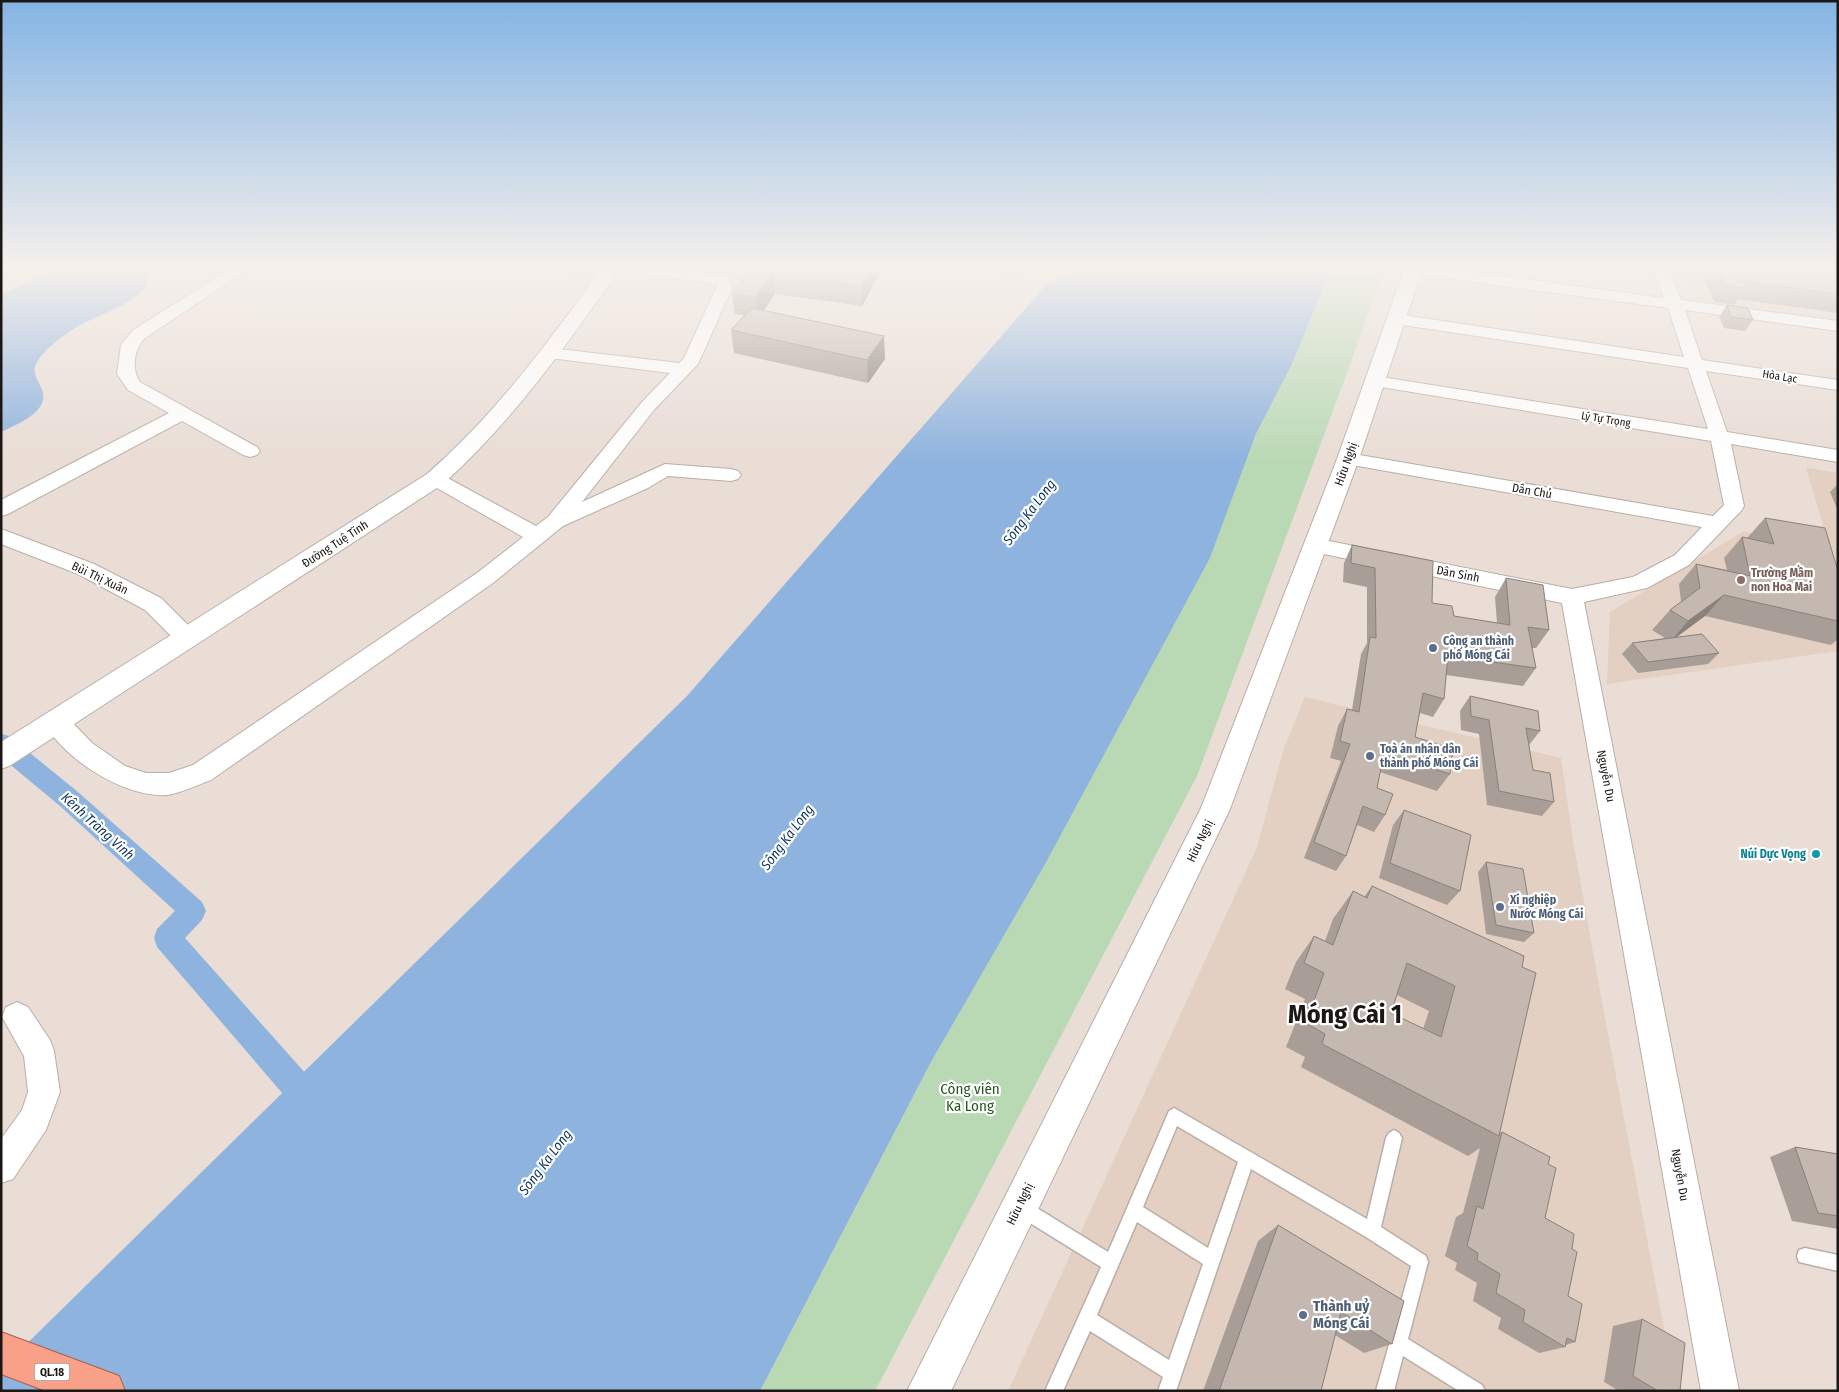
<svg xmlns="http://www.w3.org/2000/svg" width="1839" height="1392" font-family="'Fira Sans Condensed',sans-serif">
<rect width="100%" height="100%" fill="#e9ddd5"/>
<path fill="#e3d0c3" d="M1677,267H1758L1838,279V320L1690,299Z
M1806,468L1838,473V651L1607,684L1610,612L1744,531L1809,548L1823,524Z
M1305,697L1561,758L1573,840L1601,997L1676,1391H1008L1257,847L1283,751Z"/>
<path fill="#b9d9b4" d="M1332,267H1384L1347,373L1197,776L875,1391H760L931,1062L1044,865L1210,558L1256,434L1292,364Z"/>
<path fill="#8eb3de" d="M66,267H141L148,274C148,280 147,286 142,291C126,308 87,318 66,334C56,341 41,353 36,364C31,375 41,383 43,393C47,413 15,425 1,432V294Z
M982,267H1026L1018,277Z
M1078,267H1332L1292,364L1256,434L1210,558L1044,866L931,1062L760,1391H1V1369L687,696L1047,284L1073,273Z"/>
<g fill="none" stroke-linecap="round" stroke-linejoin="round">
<path fill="#8eb3de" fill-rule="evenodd" d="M1,734L9,736L78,792L202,902L206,911L202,920L185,938L323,1093L327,1104L323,1115L312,1119L301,1115L157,947L154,938L157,929L175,911L60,806L1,757Z"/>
<defs>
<path id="service" d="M1174,1108L1367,1219L1386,1138L1389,1133L1394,1130L1399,1133L1402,1138L1381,1227L1426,1256L1428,1262L1408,1339L1482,1385L1485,1391H1459L1403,1356L1394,1391H1376L1411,1266L1366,1237L1251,1169L1176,1391H1158L1163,1377L1090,1331L1063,1391H1045L1101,1267L1017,1215L1015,1209L1017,1203L1023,1201L1029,1203L1108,1252L1169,1111ZM1177,1126L1238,1162L1208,1248L1143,1207ZM1137,1222L1203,1264L1169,1360L1097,1315Z
M1805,1248L1838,1255V1271L1799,1262L1797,1256L1799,1250Z"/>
<path id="minor" d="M233,267H252L145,338C134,349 131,369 140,382L257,447L260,451L257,455L250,457L243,455L182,421L8,514L1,516V500L169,413L128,390L117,374L121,345L133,330Z
M562,267H667L727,277L733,286L698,364L654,410L582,502L665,464L731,469L738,471L741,475L738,479L731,481L668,476L648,488L563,526L493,583L211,780C197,785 181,793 167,795C125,798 63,759 44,722L47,715L56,712L65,715L92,743L125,766L146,773H169L193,765L477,573L523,537L428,483L425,479L428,475L435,473L442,475L536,526L548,517L642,402L670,373L550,358L544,357L541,353L544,349L550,348L679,363L684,358L717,286L716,284L654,275L570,272L565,270Z
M1407,267H1436L1664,298L1652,267H1668L1681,300L1838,321V331L1685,310L1702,360L1838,380V390L1706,371L1727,432L1838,450V462L1731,444L1744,506L1741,511L1689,565L1647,588L1584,602L1739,1391H1701L1562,603L1314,552L1307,550L1304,545L1307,540L1314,538L1572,589L1633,577L1675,555L1702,527L1341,463L1338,459L1341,455L1348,453L1713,516L1724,505L1711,441L1375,386L1369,385L1366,381L1369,377L1375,376L1708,429L1688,368L1396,324L1390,322L1388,319L1390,316L1396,314L1684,357L1668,308L1414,274L1409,272L1406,269Z
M1,529L94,564L161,598L195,632L198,638L195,644L187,646L179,644L145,610L78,574L1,544Z
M17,1002L28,1007L50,1040L54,1051L60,1092L46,1130L13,1179L1,1183V1139L22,1110L28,1092L24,1056L2,1017L6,1007Z"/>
<path id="tertiary" d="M603,267H621C567,345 513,421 443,484L11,765L1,769V742L427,474C496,414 549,341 603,267Z
M1405,267H1423L1359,459L1230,809L951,1391H907L1201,808L1337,459Z"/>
<path id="trunk" d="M1,1332L119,1376L125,1391H46L1,1374Z"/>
</defs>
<use href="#service" stroke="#b9aea6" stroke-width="3"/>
<use href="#minor" stroke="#b9aea6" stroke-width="2"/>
<use href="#tertiary" stroke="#b9aea6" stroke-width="2"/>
<use href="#trunk" stroke="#aa604d" stroke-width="2"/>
<use href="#service" fill="#fff" fill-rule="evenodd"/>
<use href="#minor" fill="#fff" fill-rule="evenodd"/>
<use href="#tertiary" fill="#fff" fill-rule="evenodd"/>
<use href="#trunk" fill="#f8a088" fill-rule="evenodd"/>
</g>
<path fill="#a99e97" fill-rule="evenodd" d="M774,267H880V273L862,306L775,294L764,310L885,359L868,383L734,353L731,330L744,315L735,314L732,294L772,271Z
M1700,267H1838V313L1738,299L1734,305L1714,302Z
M1727,305L1753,320L1745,331L1724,328L1719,317Z
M1838,484V511L1830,492Z
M1765,518L1838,621V639L1831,645L1705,616L1676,637L1719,653L1708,664L1638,673L1622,654L1632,643L1665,638L1652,630L1670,610L1681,602L1679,584L1696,564L1727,570L1724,558L1742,537L1747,538Z
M1352,545L1432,603L1454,616L1497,623L1495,597L1506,578L1549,630L1536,648H1532L1536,668L1523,686L1446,675L1444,699L1433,717L1420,713L1415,737L1450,774L1437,791L1380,772L1377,788L1385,815L1374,832L1357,825L1346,856L1336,871L1304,858L1341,761L1330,758L1338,726L1347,709L1352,710L1361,654L1367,643V587L1343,582L1344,563Z
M1470,696L1540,731L1529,745L1533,770L1554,802L1542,816L1487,805L1479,734L1461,730L1460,711Z
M1404,810L1460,891L1447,905L1379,878L1393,825Z
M1486,862L1534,933L1524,942L1486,934L1478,872Z
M1372,886L1522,967L1500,1133L1502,1132L1548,1164L1545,1218L1572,1249L1568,1296L1575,1342L1566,1345L1565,1347L1539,1353L1498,1329L1501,1318L1473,1301L1477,1283L1455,1270L1457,1263L1445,1256L1456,1217L1463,1213L1480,1148L1468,1156L1301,1067L1305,1057L1286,1047L1305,999L1285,989L1296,962L1314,936L1325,941L1333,919L1353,891L1364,897ZM1397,995L1429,1011L1423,1029L1391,1013Z
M1795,1147L1838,1154V1229L1792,1221L1770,1157Z
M1278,1225L1392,1344L1364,1353L1335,1335L1321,1391H1203L1258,1241Z
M1642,1319L1680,1391H1619L1604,1382L1613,1326Z"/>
<path fill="#89817b" d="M872,267H880V273L862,306V286Z
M773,273L775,294L759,317L756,297Z
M884,336L885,359L868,383L867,360Z
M1724,595L1705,616L1670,642L1688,621Z"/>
<path fill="#c4b8b0" stroke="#89817b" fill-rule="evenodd" d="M774,267H872L862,286L773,273L756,297L732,294L751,268L772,271Z
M1717,267H1838V294L1742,281L1746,288L1725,285Z
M1727,305L1748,308L1753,320L1731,317Z
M752,308L884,336L867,360L731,330Z
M1765,518L1825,528L1838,571V621L1724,595L1688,621L1670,610L1700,588L1696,564L1750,576L1742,537L1774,544Z
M1352,545L1433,561L1432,603L1452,606L1454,616L1510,625L1506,578L1543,585L1549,630L1528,627L1536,668L1448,656L1444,699L1423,693L1415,737L1453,749L1450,774L1384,753L1377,788L1393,794L1385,815L1363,806L1346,856L1314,842L1350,744L1340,741L1347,709L1359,712L1370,637L1376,638L1375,568L1351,563Z
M1702,634L1719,653L1648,662L1632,643Z
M1470,696L1538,711L1540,731L1526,728L1533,770L1550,773L1554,802L1499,791L1489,720L1471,716Z
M1404,810L1471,835L1460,891L1390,863Z
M1486,862L1523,869L1534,933L1496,925Z
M1372,886L1524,956L1522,967L1536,973L1499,1136L1322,1044L1325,1034L1306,1023L1324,973L1304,963L1314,936L1333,945L1353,891L1367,898ZM1407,963L1455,986L1441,1037L1391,1013Z
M1502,1132L1550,1157L1548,1164L1556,1168L1545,1218L1574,1234L1572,1249L1577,1252L1568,1296L1582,1304L1575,1342L1567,1338L1565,1347L1523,1322L1525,1310L1496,1293L1500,1274L1477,1260L1478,1253L1467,1246L1477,1206L1483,1209Z
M1795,1147L1838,1154V1216L1818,1213Z
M1278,1225L1404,1301L1392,1344L1341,1312L1321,1391H1219Z
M1642,1319L1685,1343L1680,1391H1658L1633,1376Z"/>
<linearGradient id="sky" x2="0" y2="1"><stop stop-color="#84b4e4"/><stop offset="0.58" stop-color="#f5f0ec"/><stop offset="1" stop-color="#f5f0ec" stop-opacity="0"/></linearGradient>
<rect width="1839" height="462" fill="url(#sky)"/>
<circle fill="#8d6e63" stroke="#fff" stroke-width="2" cx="1741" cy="580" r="5"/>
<g fill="#5c6f8a" stroke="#fff" stroke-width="2">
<circle cx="1433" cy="648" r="5"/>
<circle cx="1370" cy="756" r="5"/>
<circle cx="1500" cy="907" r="5"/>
<circle cx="1303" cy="1315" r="5"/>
</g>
<circle fill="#0f9aa8" stroke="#fff" stroke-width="2" cx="1816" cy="854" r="5"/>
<g text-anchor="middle" stroke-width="4.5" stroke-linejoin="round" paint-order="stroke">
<g font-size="11" fill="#1b1714" stroke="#fff">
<text transform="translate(1780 376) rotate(9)" y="4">Hòa Lạc</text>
<text transform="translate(1606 419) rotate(9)" y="4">Lý Tự Trọng</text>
</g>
<rect fill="#fff" stroke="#5f5d5a" stroke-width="1" x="34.5" y="1363.5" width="35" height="17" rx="4"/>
<g font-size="11" font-weight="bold" fill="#1b1714">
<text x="52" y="1376">QL.18</text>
</g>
<g font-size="12" fill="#1b1714" stroke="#fff">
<text transform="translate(1346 464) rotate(-70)" y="4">Hữu Nghị</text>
<text transform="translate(1532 491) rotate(10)" y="4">Dân Chủ</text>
<text transform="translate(335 544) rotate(-33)" y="4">Đường Tuệ Tĩnh</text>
<text transform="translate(1458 574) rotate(11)" y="4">Dân Sinh</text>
<text transform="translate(100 578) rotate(25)" y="4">Bùi Thị Xuân</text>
<text transform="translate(1606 776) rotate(79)" y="4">Nguyễn Du</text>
<text transform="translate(1200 841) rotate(-64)" y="4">Hữu Nghị</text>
<text transform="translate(1680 1175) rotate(80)" y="4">Nguyễn Du</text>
<text transform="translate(1020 1204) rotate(-64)" y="4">Hữu Nghị</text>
</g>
<g font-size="12" font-weight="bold" fill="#785e54" stroke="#fff" text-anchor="start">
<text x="1751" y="577">Trường Mầm<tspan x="1751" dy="14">non Hoa Mai</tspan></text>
</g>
<g font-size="12" font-weight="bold" fill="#4e5e75" stroke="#fff" text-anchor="start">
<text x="1443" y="645">Công an thành<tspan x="1443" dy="14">phố Móng Cái</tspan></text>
<text x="1380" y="753">Toà án nhân dân<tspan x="1380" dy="14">thành phố Móng Cái</tspan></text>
<text x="1510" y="904">Xí nghiệp<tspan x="1510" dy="14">Nước Móng Cái</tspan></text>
</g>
<g font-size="12" font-weight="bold" fill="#0d838f" stroke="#fff" text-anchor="end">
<text x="1806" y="858">Núi Dực Vọng</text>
</g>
<g font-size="14" font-style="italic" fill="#0e365e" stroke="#fff">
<text transform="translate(1029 512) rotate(-53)" y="5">Sông Ka Long</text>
<text transform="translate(98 826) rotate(42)" y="5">Kênh Tràng Vinh</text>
<text transform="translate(787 837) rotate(-53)" y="5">Sông Ka Long</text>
<text transform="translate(545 1162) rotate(-53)" y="5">Sông Ka Long</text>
</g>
<g font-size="15" fill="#25581e" stroke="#fff">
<text x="970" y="1094">Công viên<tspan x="970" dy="17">Ka Long</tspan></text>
</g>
<g font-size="15" font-weight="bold" fill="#4e5e75" stroke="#fff" text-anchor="start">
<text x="1313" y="1311">Thành uỷ<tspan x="1313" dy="17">Móng Cái</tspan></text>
</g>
<g font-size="26" font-weight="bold" fill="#1b1714" stroke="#fff">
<text x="1345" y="1023">Móng Cái 1</text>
</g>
</g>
<rect width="1839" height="1392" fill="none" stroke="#1b1714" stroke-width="5"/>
</svg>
